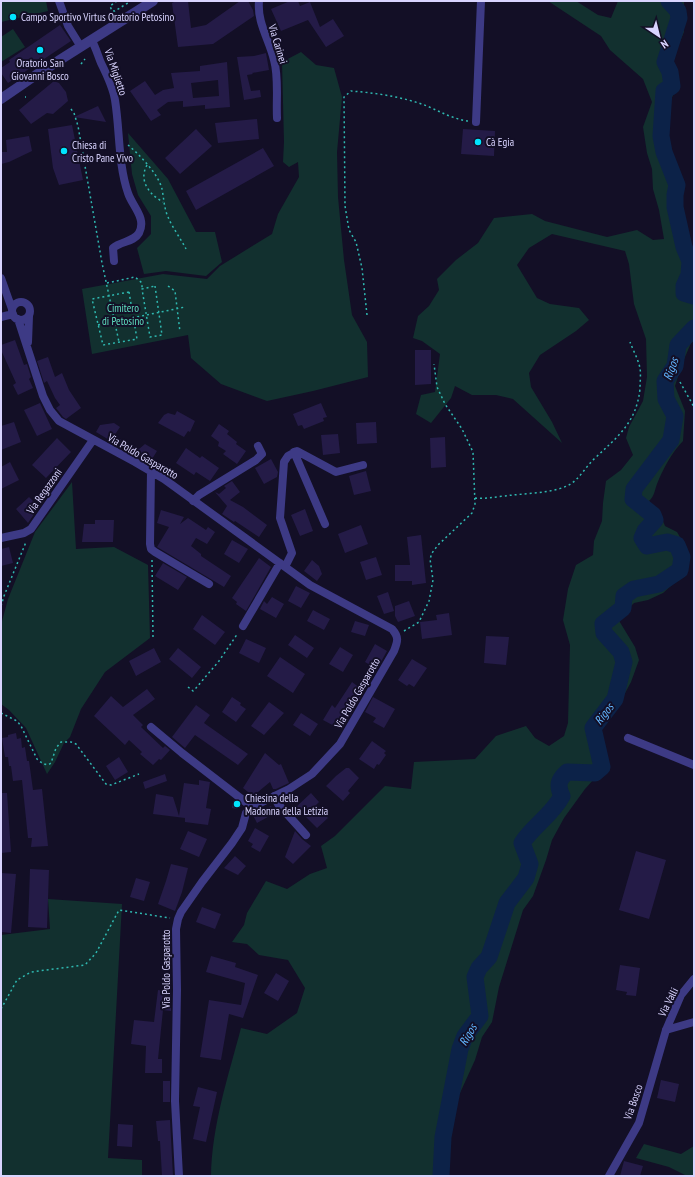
<svg xmlns="http://www.w3.org/2000/svg" width="695" height="1177" font-family="'PT Sans Narrow',sans-serif">
<rect width="100%" height="100%" fill="#130f26"/>
<path fill="#12302f" d="M1,1H46L48,11L1,22Z
M548,1H576L598,15L611,18L618,1H684V32L671,63L679,81L671,100L666,140L680,179L683,197L682,217L691,252L694,256V341L691,343L682,364L675,386L685,411L683,441C672,452 663,469 657,484C654,492 655,495 649,501L653,506L655,512L661,516L665,526L677,532L684,544L683,575L663,593L648,600L634,603L618,619L635,647L639,660L631,682L616,710L598,733C601,746 602,758 605,770L594,779L585,789L564,818L552,840L546,860L533,896L523,910L499,987L492,1022L482,1037L475,1060L460,1093L452,1105L449,1127V1146L445,1176H211C212,1125 228,1077 241,1028L267,1034L297,1013L305,988L288,960L259,955L247,944L232,942L244,925L247,913L266,881L287,889L310,874L327,868L321,846L335,836L385,786L411,789L414,762L475,759L496,736L526,726L535,738L549,746L564,736L568,723L570,645L563,620L568,589L576,565L593,555L594,541L602,521L603,503L606,481L621,470L633,455L626,438L629,427L643,401L647,377L646,339L634,304L629,264L625,251L552,234L529,248L517,265L537,298L550,304L579,308L589,320L576,331L540,355L529,373L531,387L552,422L562,443L513,399L496,395H472L455,386L451,398L431,423L416,414L421,395L435,392L440,354L422,341L413,338L418,316L429,306L439,290L437,279L456,260L478,243L494,218L532,214L545,221L607,237L637,230L653,240L664,239L659,210L653,189L652,169L647,153L643,127L652,102L643,79L610,50L601,36Z
M13,29L25,47L1,62V37Z
M301,52L316,65L334,68L342,97L337,152L338,197L344,260L352,315L367,342L368,377L313,391L267,401L221,384L191,358L188,335L92,354L82,289L163,274L207,279L220,266L272,234L278,214L299,177L298,162L289,167L283,162L284,142L282,62Z
M128,133L168,179L196,232H215L222,262L206,276L166,271L144,274L137,248L151,234V216L138,195L132,174Z
M72,482L76,549L114,547L148,565L150,638L105,672L81,709L70,737L64,743L55,762L47,774L26,728L9,710L1,704V625L8,599L35,532Z
M48,899L122,904L108,1158L142,1160V1176H1V935L50,929Z
M644,1144L681,1154L694,1146V1176H683L685,1175L669,1167L636,1158Z"/>
<g fill="none" stroke-linecap="round" stroke-linejoin="round">
<path stroke="#0c2248" stroke-width="17" d="M669,1L678,11L679,18L665,62L670,72L672,86L664,91L661,136L664,152L677,185L675,195V207L684,247L690,261L689,275L684,286V293L694,296
M441,1176L443,1137L460,1049L465,1036L480,1016L475,977L479,968L489,957L507,903L526,878L530,864L522,843C533,826 552,815 562,796C557,786 558,780 567,772L595,773L602,767L593,728L615,699L624,662L621,652L604,633L603,624L623,608L624,596L634,589L659,584L680,570L682,557L677,545L667,542L647,546L642,538L645,531L655,520L653,515L633,499L634,489L671,440L675,416L666,399L665,381L675,366L678,345L694,328"/>
</g>
<path fill="#241b47" fill-rule="evenodd" d="M176,1H188L191,28L206,25L240,1H248L253,10L254,16L213,44L178,47L172,3Z
M290,1H298L300,6L310,2L320,27L333,19L344,36L326,47L308,20L281,31L271,9Z
M60,25L71,41L8,83L1,73V68L10,62L9,60Z
M266,53L269,70L252,73L253,74L247,75L251,91L260,90L261,97L244,100L237,57L254,56Z
M227,62L230,107L205,109V105L183,107V101L168,102L157,110L161,115L151,121L130,91L145,81L155,95L163,90L174,88L171,73L200,71V66ZM218,80L219,96L193,98L191,83Z
M54,81L59,83L66,92L68,101L53,114L47,113L31,124L19,110Z
M98,106L106,122L74,117Z
M257,119L259,139L218,143L215,123Z
M72,125L83,180L59,185L53,168L48,129Z
M196,129L212,146L180,174L165,158Z
M463,129L495,131L494,156L461,154Z
M29,136L32,151L9,162L1,164V152H7L6,140Z
M263,148L274,166L196,210L186,191Z
M15,340L24,365L27,364L31,377L29,379L33,388L18,395L13,385L16,383L1,350V345Z
M415,350H431V384L415,385Z
M48,357L55,377L62,373L69,390L81,408L66,419L63,417L56,408L60,405L55,398L47,381L44,383L37,361Z
M40,403L52,429L37,436L24,410Z
M321,403L327,417L323,418L324,421L304,429L302,425L298,426L293,414Z
M177,411L195,421L190,432L188,431L184,437L158,423L164,415L168,413L175,415Z
M14,422L21,442L1,450V426Z
M376,422L377,443L357,444L356,423Z
M114,423L120,427L114,436L139,449L145,444L157,451L149,464L96,432L100,425Z
M219,424L229,431L227,434L237,442L236,444L246,451L237,464L223,454L226,451L218,446L219,442L211,436Z
M338,434L340,453L323,455L321,435Z
M445,437L446,467L431,468L430,438Z
M57,438L71,452L46,478L32,465Z
M186,448L200,458L202,456L219,468L210,481L196,472L194,475L176,463Z
M271,459L278,472L277,477L264,484L255,468Z
M10,462L19,480L1,489V467Z
M366,471L371,491L354,495L349,476Z
M232,481L240,492L230,500L243,507L267,525L259,537L235,521L234,522L222,514L227,506L215,492L219,494L226,488L224,486Z
M29,497L39,507L28,523L16,509Z
M305,509L313,531L300,536L291,515Z
M161,510L184,517L180,524L188,518L206,530L208,527L215,532L207,544L196,538L191,546L201,554V556L231,576L224,587L157,547L169,527L157,523Z
M95,520H114L113,542H82L84,524H95Z
M361,525L368,544L345,553L338,534Z
M421,535L426,583L412,585V581H395V565H410L407,537Z
M232,540L248,549L239,563L224,554Z
M9,547L13,563L1,566V549Z
M376,557L382,575L366,580L360,562Z
M259,558L271,567L246,611L236,604L237,602L232,598Z
M312,560L319,566L322,574L317,581L304,571Z
M163,563L187,577L178,590L155,576Z
M296,586L310,593L301,608L288,601Z
M388,592L394,611L384,614L377,596Z
M272,597L284,604L276,618L260,609L264,601L267,604Z
M409,601L415,616L398,622L395,616V606Z
M313,610L330,619L324,630L307,621Z
M449,613L452,635L422,639L420,622L437,620L436,615Z
M202,615L225,632L215,645L193,629Z
M355,621L369,625L365,636L351,632Z
M295,635L314,648L307,658L288,645Z
M486,636L509,637L506,665L484,663Z
M246,639L266,648L259,663L239,653Z
M375,644L387,651L377,669L365,662Z
M340,647L353,655L343,672L329,664Z
M154,648L161,662L136,676L129,661Z
M178,648L201,667L192,678L169,659Z
M280,657L305,674L293,693L267,676Z
M412,659L427,668L414,687L409,684L407,686L398,680Z
M352,682L364,691L343,727L340,725L338,728L323,720L332,705L335,708Z
M147,689L155,699L133,715L143,725L141,727L163,748L165,746L170,750L161,760L159,759L153,765L140,754L142,752L129,740L125,745L94,716L111,696L123,707Z
M232,697L241,703L240,705L246,709L236,722L222,712Z
M373,697L395,709L384,728L373,722L376,718L365,712Z
M269,702L284,713L264,735L251,726Z
M196,705L210,715L204,723L248,754L238,765L195,735L185,748L172,737Z
M301,713L318,724L310,736L293,725Z
M16,733L17,739L21,738L22,748L25,747L27,761H29L33,790L42,789L48,846L31,847L32,838H28L22,780L13,781L11,766H9L8,757H5L2,738L8,737V735Z
M372,741L386,751L384,753L386,755L379,765L377,764L374,769L359,759Z
M265,753L279,765L281,764L289,783L276,789H273L270,782L253,796L243,788Z
M119,757L128,772L115,780L106,766Z
M346,768H349L359,778L348,791L350,793L343,801L326,786L336,776Z
M165,774L167,781L145,789L143,782Z
M199,780L210,782L206,808L211,809L208,825L185,822V818L153,814L156,794L173,797L179,816L184,783L199,785Z
M1,793H7L11,852L1,853Z
M311,793L319,802L316,805L328,818L317,828L296,807Z
M235,801L242,806L236,809L232,808V804Z
M271,806L275,813L257,823L253,815Z
M255,828L269,836L260,852L251,847L253,844L248,841Z
M188,831L207,839L199,857L180,849Z
M295,831L302,839L311,846L293,864L285,857Z
M636,851L666,860L649,919L619,910Z
M235,856L246,866L238,875L224,868Z
M171,864L188,868L182,892L175,911L158,904L166,881Z
M30,869L49,870L47,928L28,927Z
M1,873L16,874L11,933L1,932Z
M136,878L150,882L144,901L130,897Z
M202,907L221,914L215,929L196,922Z
M211,956L236,963L235,967L258,975L243,1018L229,1014L221,1060L200,1057L209,1000L241,1005L245,983L206,972Z
M620,965L640,968L636,996L626,995L627,992L616,990Z
M276,973L289,981L278,1001L264,993Z
M158,990L171,992V1011L163,1010L158,1059H162V1073H145L146,1046L131,1044L134,1020L154,1022Z
M661,1080L679,1084L675,1102L657,1098Z
M163,1081H170V1102H163Z
M198,1087L217,1092L206,1142L193,1139L200,1107L193,1106Z
M170,1120L173,1176H162L160,1141H158L156,1121Z
M118,1124L133,1125L132,1147L117,1146Z
M624,1161L643,1166L640,1176H620Z"/>
<g fill="none" stroke-linecap="round" stroke-linejoin="round">
<path stroke="#2fb8b0" stroke-width="1.5" stroke-dasharray="2 3" stroke-linecap="butt" d="M117,1L110,6L112,11H115L131,1
M81,64L85,59
M25,97H26
M71,109L74,113L78,126L102,263L119,342
M128,145C139,154 159,175 162,189C164,199 164,208 168,217C172,227 181,239 186,249
M147,165C138,181 150,195 163,202
M107,283L135,277L142,283V289
M155,286L162,335L150,337L142,289Z
M168,286L175,291L180,332
M129,292L137,339L103,345L92,299Z
M367,315L362,268L356,242L349,230L345,206L344,97L351,91C376,93 404,97 427,106C441,112 453,119 468,121
M98,325L185,307
M680,382L694,407
M475,498C485,499 494,497 505,496C525,493 548,494 567,486C578,481 585,468 593,460C617,437 636,424 640,389C640,382 641,374 640,368C638,359 633,350 630,342
M152,560L153,638
M1,606L4,596L26,542
M404,631L419,622L429,601L433,580L430,559L432,553L438,545L472,513L475,504L473,452L462,429L445,404L437,387L434,364
M188,687L193,691L196,688L219,661L238,633
M1,713L17,721L21,726L37,759C40,762 43,764 48,765L51,763L56,748L61,742H71L76,744L106,784L111,785L139,774
M1,1009L17,980L31,972L85,965L96,953L119,910L170,918"/>
<path stroke="#3d3a85" stroke-width="8" d="M59,1L68,26L81,47
M259,1C257,23 269,39 274,60C279,78 276,99 277,118
M92,41C96,48 98,56 101,63C107,75 113,87 115,100C120,131 118,164 128,193C132,206 147,218 139,233C134,242 121,241 113,248L114,261
M476,122L481,1
M1,278L12,309
M12 311a9 9 0 1 1 18 0a9 9 0 1 1-18 0Z
M1,317L13,314
M18,319L43,396L50,410L59,421L135,462L164,479L310,585L392,629C399,637 398,641 394,651L340,744L312,774L289,789L252,807L246,813L242,828L232,843L202,882L181,912L178,919L176,929L177,990L175,1101L179,1176
M28,342L29,316
M294,452L325,524
M151,471L150,544L151,549L155,552L209,584
M193,501L199,495L256,460L262,454L258,446
M1,538L24,533L31,529L93,440
M285,567L292,553L280,518L284,462L288,456L297,451L336,472L363,465
M243,626L280,563
M151,727L182,753L252,807
M628,738L694,765
M274,796L278,804L306,835
M666,1030L694,1022
M609,1176L639,1123L666,1030L681,995L694,979"/>
<path stroke="#3d3a85" stroke-width="10" d="M1,99L36,75L153,1"/>
</g>
<g fill="#00e5ff" stroke="#130f26" stroke-width="1.5">
<circle cx="13" cy="17" r="4"/>
<circle cx="40" cy="50" r="4"/>
<circle cx="478" cy="142" r="4"/>
<circle cx="64" cy="151" r="4"/>
<circle cx="237" cy="804" r="4"/>
</g>
<g text-anchor="middle" stroke-width="4" stroke-linejoin="round" paint-order="stroke">
<g font-size="11" fill="#d9d4ff" stroke="#130f26" text-anchor="start">
<text x="21" y="21">Campo Sportivo Virtus Oratorio Petosino</text>
<text x="40" y="67" text-anchor="middle">Oratorio San<tspan x="40" dy="13">Giovanni Bosco</tspan></text>
<text x="486" y="146">Cà Egia</text>
<text x="72" y="149">Chiesa di<tspan x="72" dy="13">Cristo Pane Vivo</tspan></text>
<text x="245" y="802">Chiesina della<tspan x="245" dy="13">Madonna della Letizia</tspan></text>
</g>
<g font-size="11" fill="#d9d4ff" stroke="#130f26">
<text transform="translate(278 44) rotate(73)" y="4">Via Carinei</text>
<text transform="translate(116 72) rotate(71)" y="4">Via Miglietto</text>
<text transform="translate(143 456) rotate(30)" y="4">Via Poldo Gasparotto</text>
<text transform="translate(44 491) rotate(-55)" y="4">Via Regazzoni</text>
<text transform="translate(357 693) rotate(-60)" y="4">Via Poldo Gasparotto</text>
<text transform="translate(166 969) rotate(-90)" y="4">Via Poldo Gasparotto</text>
<text transform="translate(668 1002) rotate(-63)" y="4">Via Valli</text>
<text transform="translate(633 1102) rotate(-71)" y="4">Via Bosco</text>
</g>
<g font-size="11" fill="#5fe0c0" stroke="#130f26">
<text x="123" y="312">Cimitero<tspan x="123" dy="13">di Petosino</tspan></text>
</g>
<g font-size="12" font-style="italic" fill="#62b6ff" stroke="#130f26">
<text transform="translate(671 369) rotate(-70)" y="4">Rigos</text>
<text transform="translate(604 714) rotate(-52)" y="4">Rigos</text>
<text transform="translate(468 1035) rotate(-60)" y="4">Rigos</text>
</g>
</g>
<rect width="695" height="1177" fill="none" stroke="#d9d4ff" stroke-width="4"/>
<g transform="translate(659 36) rotate(145)" stroke="#130f26" stroke-width="3" paint-order="stroke">
<path d="M0-3L7 15L0 10L-7 15Z" fill="#d9d4ff"/>
<text y="-6" font-size="11" font-weight="bold" text-anchor="middle" fill="#d9d4ff">N</text>
</g>
</svg>
